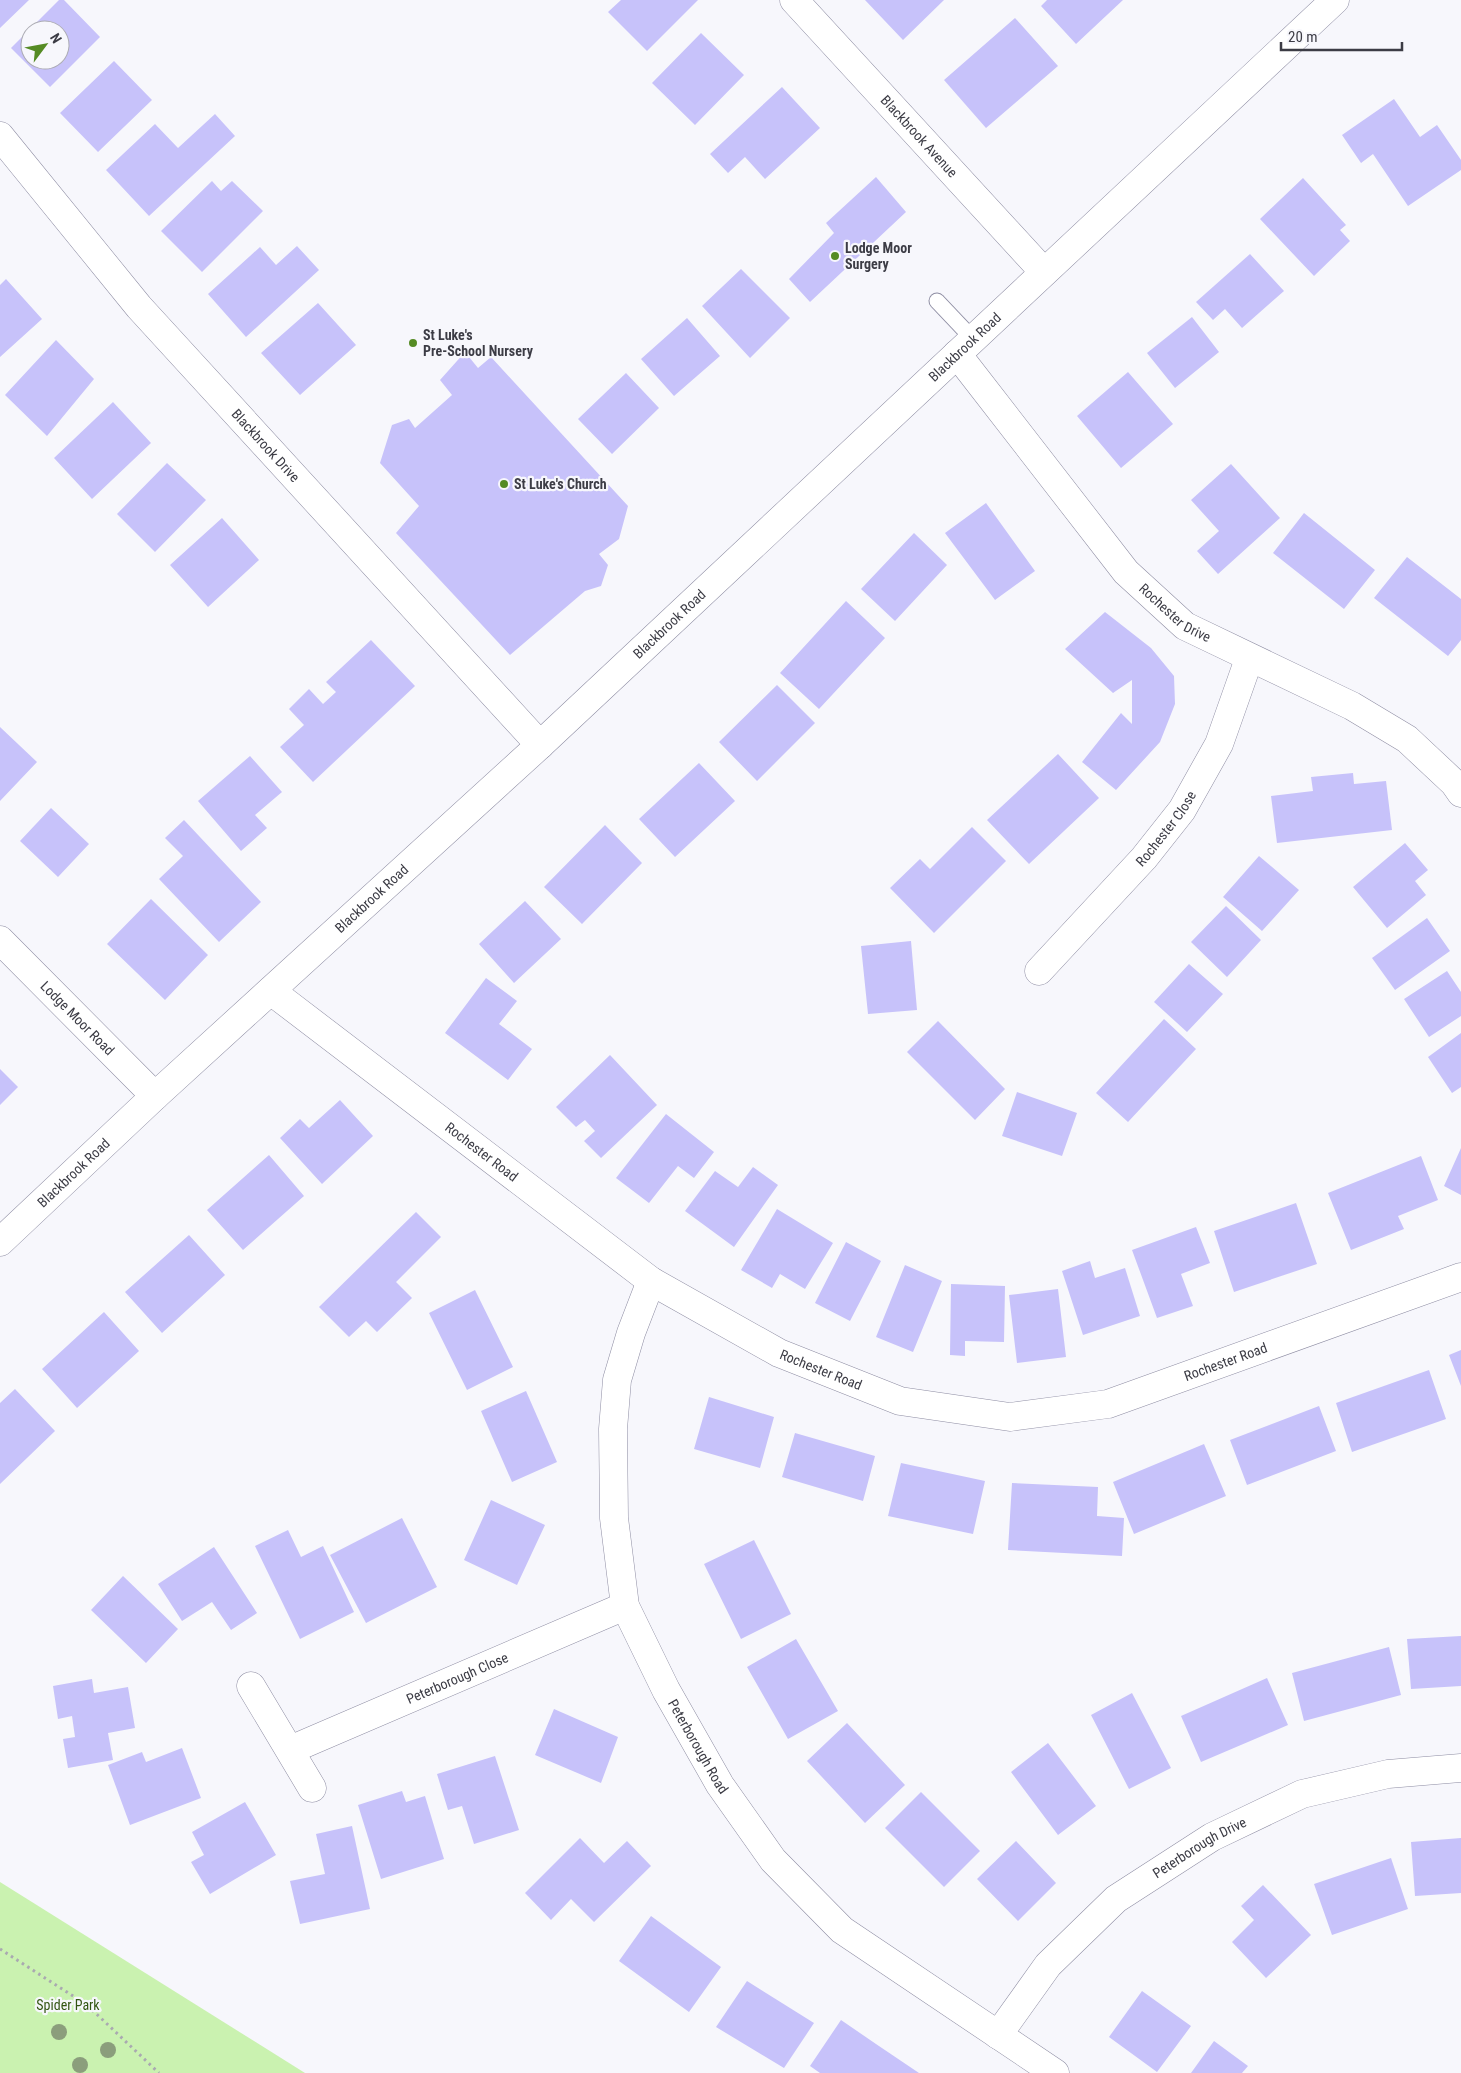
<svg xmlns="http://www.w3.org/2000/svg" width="1461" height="2073" font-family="'Roboto Condensed',sans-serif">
<rect width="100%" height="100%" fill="#f7f7fc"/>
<path fill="#caf2b0" d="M0,1882L305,2073H0Z"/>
<path fill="#c7c2fa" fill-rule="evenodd" d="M0,0H29L0,28Z
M59,0H64L100,37L50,87L11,48ZM30,30H60V60H30Z
M621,0H698L647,51L608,12Z
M865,0H944L903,40Z
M1047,0H1123L1076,44L1041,6Z
M1015,18L1058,66L986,128L944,80Z
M701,33L744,75L695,125L652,83Z
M114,61L152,100L98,152L60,113Z
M782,87L820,128L765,179L745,157L728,173L710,154Z
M1394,99L1420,137L1437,125L1461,160V170L1408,206L1373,154L1361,163L1342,135Z
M215,114L235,136L149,216L106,170L155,124L178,148Z
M876,177L906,212L810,302L789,279L834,233L826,223Z
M1303,178L1346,225L1340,230L1350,241L1314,276L1260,219Z
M212,181L221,191L232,181L263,211L202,272L161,231Z
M297,246L319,270L246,337L208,294L260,247L276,265Z
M1250,254L1284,291L1242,328L1225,309L1213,320L1196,302Z
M741,269L790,318L750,358L702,306Z
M6,279L42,319L0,357V285Z
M318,303L356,345L300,395L261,353Z
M1192,317L1219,352L1175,388L1147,353Z
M687,318L720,356L674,396L641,359Z
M56,340L94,379L47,436L5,395Z
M465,352L478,368L491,357L628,506L619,539L599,554L608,565L601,586L585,591L510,655L396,533L419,506L380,463L392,425L409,419L415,428L452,395L440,380Z
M1128,372L1173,424L1121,468L1077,416Z
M626,373L659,408L612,454L578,419Z
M113,402L151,443L92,499L54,458Z
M167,463L206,500L155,552L117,514Z
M1231,464L1280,518L1218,574L1197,551L1219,531L1191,500Z
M986,503L1035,571L995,600L945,533Z
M1304,513L1375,570L1344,609L1273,553Z
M222,518L259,560L208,607L170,565Z
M914,533L947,565L895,621L861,589Z
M1407,557L1461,599V640L1448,656L1374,598Z
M846,601L885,638L819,709L780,673Z
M1105,612L1151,648L1174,676L1175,704L1160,742L1116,790L1082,762L1121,713L1132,724V680L1113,693L1065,649Z
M371,640L415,686L313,782L280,747L304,725L289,709L309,689L323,704L336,692L326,682Z
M777,685L815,723L757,781L719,742Z
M0,727L37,762L0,801Z
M1058,754L1099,798L1029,864L987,820Z
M250,756L282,792L255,815L267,828L241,851L198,801Z
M699,763L735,801L675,857L639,819Z
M1353,773L1354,784L1386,781L1392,830L1277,843L1271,796L1313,791L1311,777Z
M51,808L89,844L58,877L20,841Z
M184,820L261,902L219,942L159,879L183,856L165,838Z
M605,825L642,863L582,924L544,887Z
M972,827L1006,861L934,933L890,888L920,859L930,869Z
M1405,843L1428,870L1415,881L1426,895L1387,928L1353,887Z
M1259,856L1299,890L1262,931L1223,897Z
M151,899L208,955L165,1000L107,944Z
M525,901L561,939L514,983L479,944Z
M1226,906L1261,940L1227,977L1191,942Z
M1427,918L1450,951L1395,990L1372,958Z
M911,941L917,1010L868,1014L861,946Z
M1189,964L1223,994L1187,1032L1154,1002Z
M1447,971L1461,992V1016L1429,1037L1404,999Z
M486,978L517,1001L499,1024L532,1049L508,1080L445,1033Z
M1164,1019L1196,1049L1128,1122L1096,1093Z
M938,1021L1005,1089L975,1120L907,1052Z
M1461,1033V1087L1452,1093L1428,1057Z
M610,1055L657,1105L601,1158L584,1141L595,1131L585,1120L576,1127L556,1107Z
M0,1069L18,1087L0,1105Z
M1017,1092L1077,1113L1062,1156L1002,1136Z
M340,1100L373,1136L322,1184L280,1138L300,1119L309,1128Z
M666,1114L714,1152L694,1178L678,1166L649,1203L616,1178Z
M1461,1148V1195L1444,1186Z
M269,1155L304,1196L243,1250L207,1210Z
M1421,1156L1438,1200L1398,1216L1404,1229L1351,1250L1328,1193Z
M753,1167L778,1185L734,1247L685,1211L715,1171L738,1187Z
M1296,1203L1317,1264L1234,1292L1214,1231Z
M777,1209L833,1243L805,1289L780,1274L772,1288L741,1270Z
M416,1212L441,1237L396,1282L412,1298L377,1332L366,1321L349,1337L319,1307Z
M1196,1227L1210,1263L1181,1274L1193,1306L1157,1318L1132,1250Z
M189,1235L225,1275L162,1333L125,1292Z
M846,1242L881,1261L850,1321L815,1303Z
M1090,1261L1095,1278L1125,1268L1140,1316L1083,1335L1062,1271Z
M905,1265L942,1281L913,1352L876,1337Z
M951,1284L1005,1286L1004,1342L965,1341V1356L950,1355Z
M1058,1289L1066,1357L1017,1363L1009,1295Z
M475,1290L513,1367L467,1390L429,1313Z
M104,1312L139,1351L77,1408L42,1369Z
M1461,1350V1386L1449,1355Z
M1429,1370L1446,1419L1352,1452L1336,1403Z
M15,1389L55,1431L0,1484V1403Z
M526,1391L557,1462L512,1482L481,1411Z
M709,1397L774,1417L760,1468L694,1449Z
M1319,1406L1336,1451L1247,1485L1230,1440Z
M795,1433L875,1456L863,1501L782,1477Z
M1204,1444L1226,1496L1134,1534L1113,1482Z
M901,1463L985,1481L973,1534L888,1516Z
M1012,1483L1098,1487L1097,1516L1124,1518L1122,1556L1008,1550Z
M491,1500L545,1525L517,1585L464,1560Z
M402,1518L437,1587L366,1623L330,1555Z
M288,1530L301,1557L323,1546L354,1612L300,1639L255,1546Z
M754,1540L791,1614L741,1639L704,1564Z
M214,1547L257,1613L231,1630L212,1602L182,1621L158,1584Z
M123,1576L178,1629L146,1663L91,1610Z
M1461,1636V1686L1411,1689L1407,1639Z
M796,1639L838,1711L788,1739L747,1667Z
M1389,1647L1401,1695L1304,1721L1292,1673Z
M1267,1678L1288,1725L1201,1762L1181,1716Z
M92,1679L94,1693L128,1687L135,1728L108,1733L113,1760L68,1768L63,1739L75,1737L72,1716L58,1719L53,1686Z
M1132,1693L1171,1768L1129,1789L1091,1715Z
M554,1709L618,1737L601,1783L535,1755Z
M847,1723L905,1785L865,1823L807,1761Z
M1048,1743L1096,1806L1058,1835L1011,1772Z
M182,1748L201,1798L130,1825L108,1765L142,1752L146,1762Z
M495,1756L519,1830L474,1844L462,1806L448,1810L437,1774Z
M402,1791L406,1802L425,1796L444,1859L381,1879L358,1805Z
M921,1792L980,1851L944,1887L885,1828Z
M245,1802L276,1855L210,1894L191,1862L204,1855L192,1832Z
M352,1826L370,1909L300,1924L290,1881L325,1874L316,1834Z
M580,1838L604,1863L627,1841L651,1866L594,1922L571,1899L551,1920L525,1893Z
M1461,1838V1893L1415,1896L1411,1842Z
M1016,1841L1056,1883L1018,1921L977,1879Z
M1391,1858L1408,1909L1332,1935L1314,1884Z
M1263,1885L1311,1935L1266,1978L1232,1942L1254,1920L1241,1906Z
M651,1916L721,1967L689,2012L619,1961Z
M747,1981L814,2023L784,2068L716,2027Z
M1142,1991L1191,2026L1157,2072L1109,2037Z
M841,2020L876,2044L919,2073H820L810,2066Z
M1214,2041L1248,2066L1242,2073H1191Z"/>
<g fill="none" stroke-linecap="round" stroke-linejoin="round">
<defs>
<path id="lane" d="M937,301L973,339"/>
<g id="street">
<path id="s1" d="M794,0L1044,272"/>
<path id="s2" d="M0,136L139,307L540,745"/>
<path id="s3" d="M957,354L1126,572L1185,626L1352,706L1407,739L1454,783L1461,793"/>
<path id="s4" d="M0,940L155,1096"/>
<path id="s5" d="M1039,971L1144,858L1182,810L1219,744L1249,659"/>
<path id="s6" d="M271,991L651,1281L779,1353L900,1401L1010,1417L1108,1404L1461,1277"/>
<path id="s7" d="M651,1281L631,1333L617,1380L613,1429L614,1518L625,1606L666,1690L720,1785L773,1860L842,1930L1055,2073"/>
<path d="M251,1686L312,1788"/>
<path id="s8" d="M290,1750L625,1606"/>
<path id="s9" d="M998,2035L1048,1965L1116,1899L1212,1837L1302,1794L1388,1774L1461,1768"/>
</g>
<g id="secondary">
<path id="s10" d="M0,1242L155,1096L540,745L1335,0"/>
</g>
</defs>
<use href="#lane" stroke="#8e8da3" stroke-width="17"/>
<use href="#street" stroke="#8e8da3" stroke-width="29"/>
<use href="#secondary" stroke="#8e8da3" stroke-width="29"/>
<path stroke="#a9a9b0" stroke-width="3" stroke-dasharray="2.5 4" stroke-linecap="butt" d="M0,1949L87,2005L159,2073"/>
<use href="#lane" stroke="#fff" stroke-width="15"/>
<use href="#street" stroke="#fff" stroke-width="28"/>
<use href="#secondary" stroke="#fff" stroke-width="28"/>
</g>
<g fill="#8b9e7c">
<circle cx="59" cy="2032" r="8"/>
<circle cx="108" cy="2050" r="8"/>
<circle cx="80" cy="2065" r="8"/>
</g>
<g fill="#558b24" stroke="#f7f7fc" stroke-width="2">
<circle cx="835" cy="256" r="5"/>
<circle cx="413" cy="343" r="5"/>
<circle cx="504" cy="484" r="5"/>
</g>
<g text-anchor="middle" stroke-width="4.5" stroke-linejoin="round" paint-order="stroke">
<g font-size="14" fill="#3c3c45" stroke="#f7f7fc">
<text dy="5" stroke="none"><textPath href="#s1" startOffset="185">Blackbrook Avenue</textPath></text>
<text dy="5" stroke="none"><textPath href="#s10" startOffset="1316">Blackbrook Road</textPath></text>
<text dy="5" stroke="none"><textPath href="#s2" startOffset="408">Blackbrook Drive</textPath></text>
<text dy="5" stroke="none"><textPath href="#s3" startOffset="340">Rochester Drive</textPath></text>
<text dy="5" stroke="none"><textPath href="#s10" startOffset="911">Blackbrook Road</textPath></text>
<text dy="5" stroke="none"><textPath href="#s5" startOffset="191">Rochester Close</textPath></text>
<text dy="5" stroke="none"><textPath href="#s10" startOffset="506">Blackbrook Road</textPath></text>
<text dy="5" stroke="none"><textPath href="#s4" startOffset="110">Lodge Moor Road</textPath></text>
<text dy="5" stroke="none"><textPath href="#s6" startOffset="265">Rochester Road</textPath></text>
<text dy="5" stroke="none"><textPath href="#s10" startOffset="101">Blackbrook Road</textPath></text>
<text dy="5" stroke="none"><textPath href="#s6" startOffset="1090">Rochester Road</textPath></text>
<text dy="5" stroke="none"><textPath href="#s6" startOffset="670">Rochester Road</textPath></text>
<text dy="5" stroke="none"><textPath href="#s8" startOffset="182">Peterborough Close</textPath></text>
<text dy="5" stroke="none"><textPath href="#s7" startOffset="490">Peterborough Road</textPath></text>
<text dy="5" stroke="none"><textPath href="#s9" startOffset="279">Peterborough Drive</textPath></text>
</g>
<g font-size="14" font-weight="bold" fill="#3c3c45" stroke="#f7f7fc" text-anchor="start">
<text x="845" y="253">Lodge Moor<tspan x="845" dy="16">Surgery</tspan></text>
<text x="423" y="340">St Luke's<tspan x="423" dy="16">Pre-School Nursery</tspan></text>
<text x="514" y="489">St Luke's Church</text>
</g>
<g font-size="14" fill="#335513" stroke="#f7f7fc">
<text x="68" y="2010">Spider Park</text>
</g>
</g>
<g transform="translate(45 45) rotate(58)"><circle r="24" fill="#f7f7fc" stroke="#acacb3"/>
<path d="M0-4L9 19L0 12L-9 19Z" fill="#558b24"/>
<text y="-8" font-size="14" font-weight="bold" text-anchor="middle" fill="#3c3c45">N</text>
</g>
<path d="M1281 42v8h121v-8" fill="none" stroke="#3c3c45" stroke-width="2.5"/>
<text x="1288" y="42" font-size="15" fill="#3c3c45" stroke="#f7f7fc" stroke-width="4" paint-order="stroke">20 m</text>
</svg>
